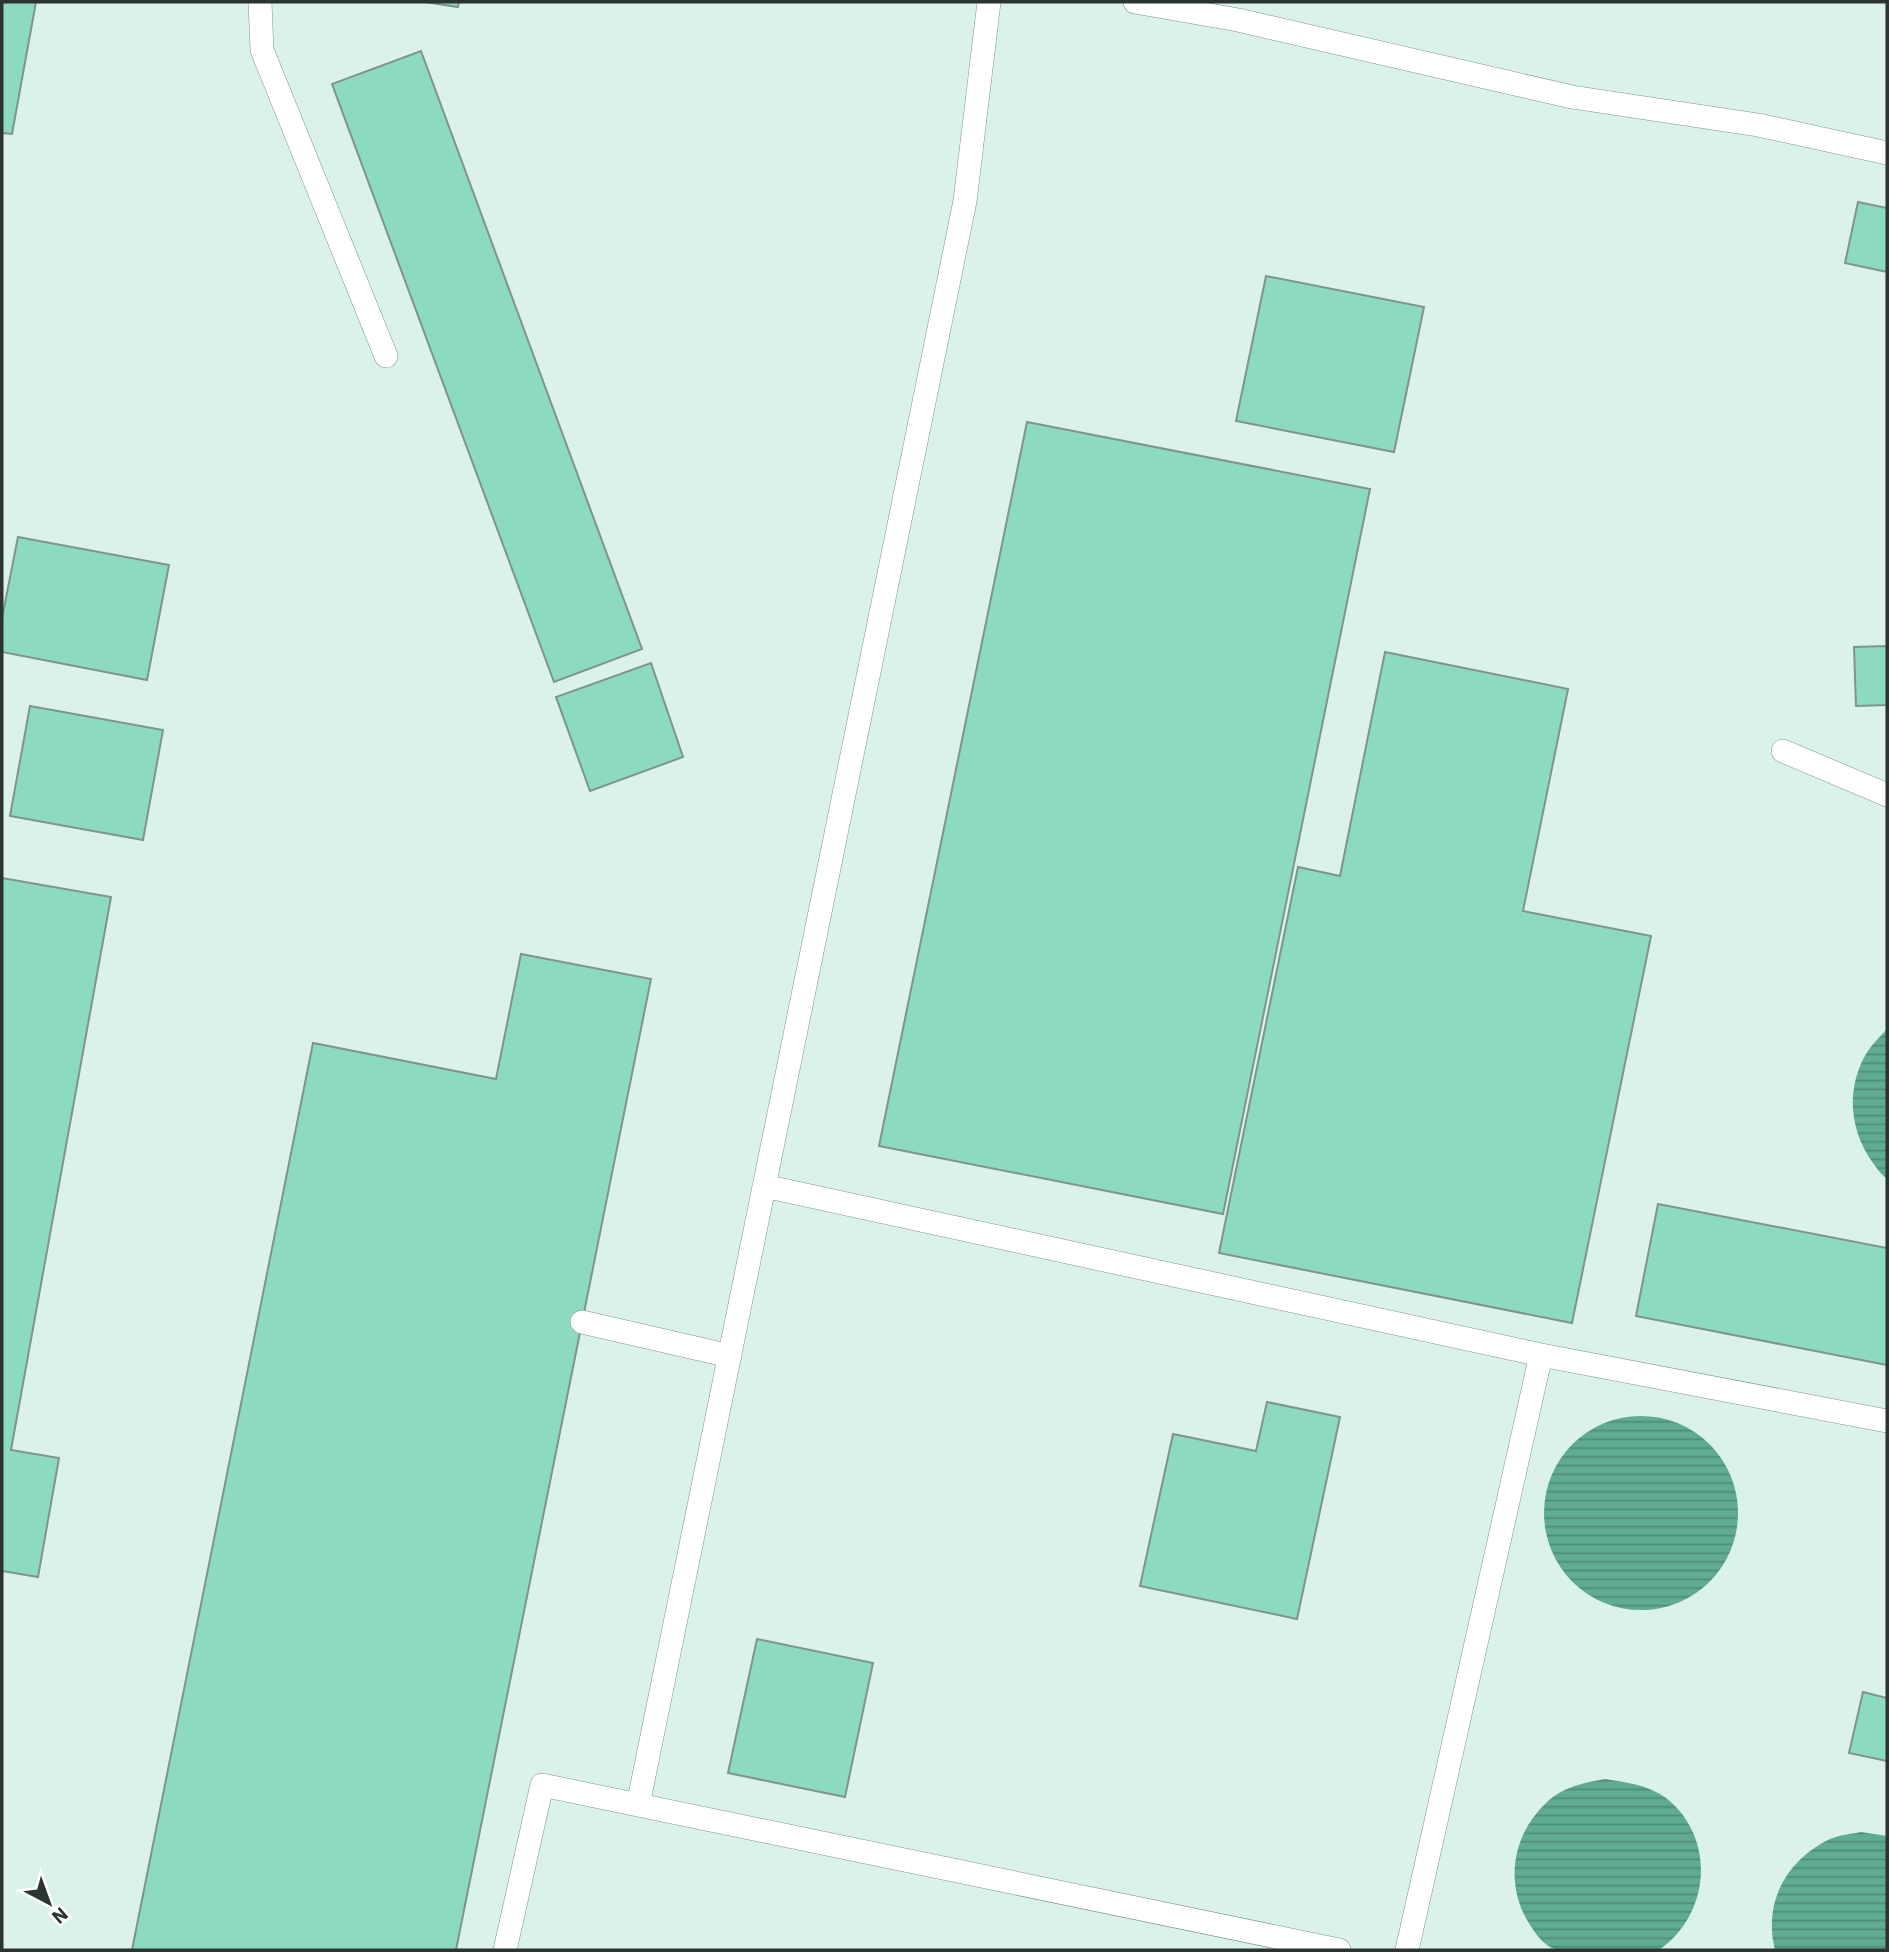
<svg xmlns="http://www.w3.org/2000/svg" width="1889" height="1952" font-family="'IBM Plex Sans',sans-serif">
<defs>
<pattern id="water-rules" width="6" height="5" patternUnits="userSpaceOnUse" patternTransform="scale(1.75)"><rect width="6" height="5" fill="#5fac92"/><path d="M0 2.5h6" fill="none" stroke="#4f8d78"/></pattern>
</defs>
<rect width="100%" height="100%" fill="#daf2e8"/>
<path fill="url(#water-rules)" d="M1887,1029V1179C1881,1174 1877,1169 1873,1163C1849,1130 1846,1089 1866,1054C1871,1045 1880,1037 1887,1029Z
M1544 1513a97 97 0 1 1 194 0a97 97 0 1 1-194 0Z
M1605,1779C1626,1782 1648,1785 1666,1798C1717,1838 1710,1915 1659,1950C1643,1950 1560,1952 1552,1948C1542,1943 1536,1934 1530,1925C1504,1885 1512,1835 1546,1803C1562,1787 1583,1783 1605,1779Z
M1861,1832L1887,1836V1950H1775C1763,1903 1786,1860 1830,1839C1839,1835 1851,1834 1861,1832Z"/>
<path fill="#8ddbbf" stroke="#7f958c" stroke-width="2" d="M2,2H36L12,134L2,133Z
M425,2H459L458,7Z
M421,51L642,649L554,682L332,84Z
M1858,202L1887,208V272L1845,263Z
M1266,276L1424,307L1394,452L1236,421Z
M1027,422L1370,489L1223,1214L879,1146Z
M18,537L169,565L147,680L2,652V618Z
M1887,646V705L1856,706L1854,647Z
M1385,652L1568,689L1523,911L1651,936L1572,1323L1219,1253L1298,867L1340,876Z
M651,663L683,757L590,791L556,697Z
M30,706L163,730L143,840L10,816Z
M2,878L111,897L11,1450L59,1458L38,1577L2,1571Z
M521,954L651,979L456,1950H132L313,1043L496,1079Z
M1658,1204L1887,1248V1365L1636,1316Z
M1267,1402L1340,1417L1297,1619L1140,1586L1173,1434L1256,1451Z
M757,1639L873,1663L845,1797L728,1773Z
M1863,1692L1887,1698V1761L1849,1753Z"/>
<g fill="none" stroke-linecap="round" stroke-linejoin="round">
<defs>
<path id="service" d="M260,2L262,50L386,356
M1135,2L1238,20L1572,97L1758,125L1887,153
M1783,751L1887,795
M764,1186L1541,1355L1887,1421
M582,1322L730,1356
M638,1805L965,201L989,2
M505,1950L542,1785L1339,1950
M1407,1950L1541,1355"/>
</defs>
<use href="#service" stroke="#80968d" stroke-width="24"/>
<use href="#service" stroke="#fff" stroke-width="23"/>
</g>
<rect width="1889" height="1952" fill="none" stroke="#2b3431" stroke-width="7"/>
<g transform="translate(49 1903) rotate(139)" stroke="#ffffff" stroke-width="5" paint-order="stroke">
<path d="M0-5L12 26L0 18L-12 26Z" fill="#2b3431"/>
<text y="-10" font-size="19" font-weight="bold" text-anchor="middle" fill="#2b3431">N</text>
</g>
</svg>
